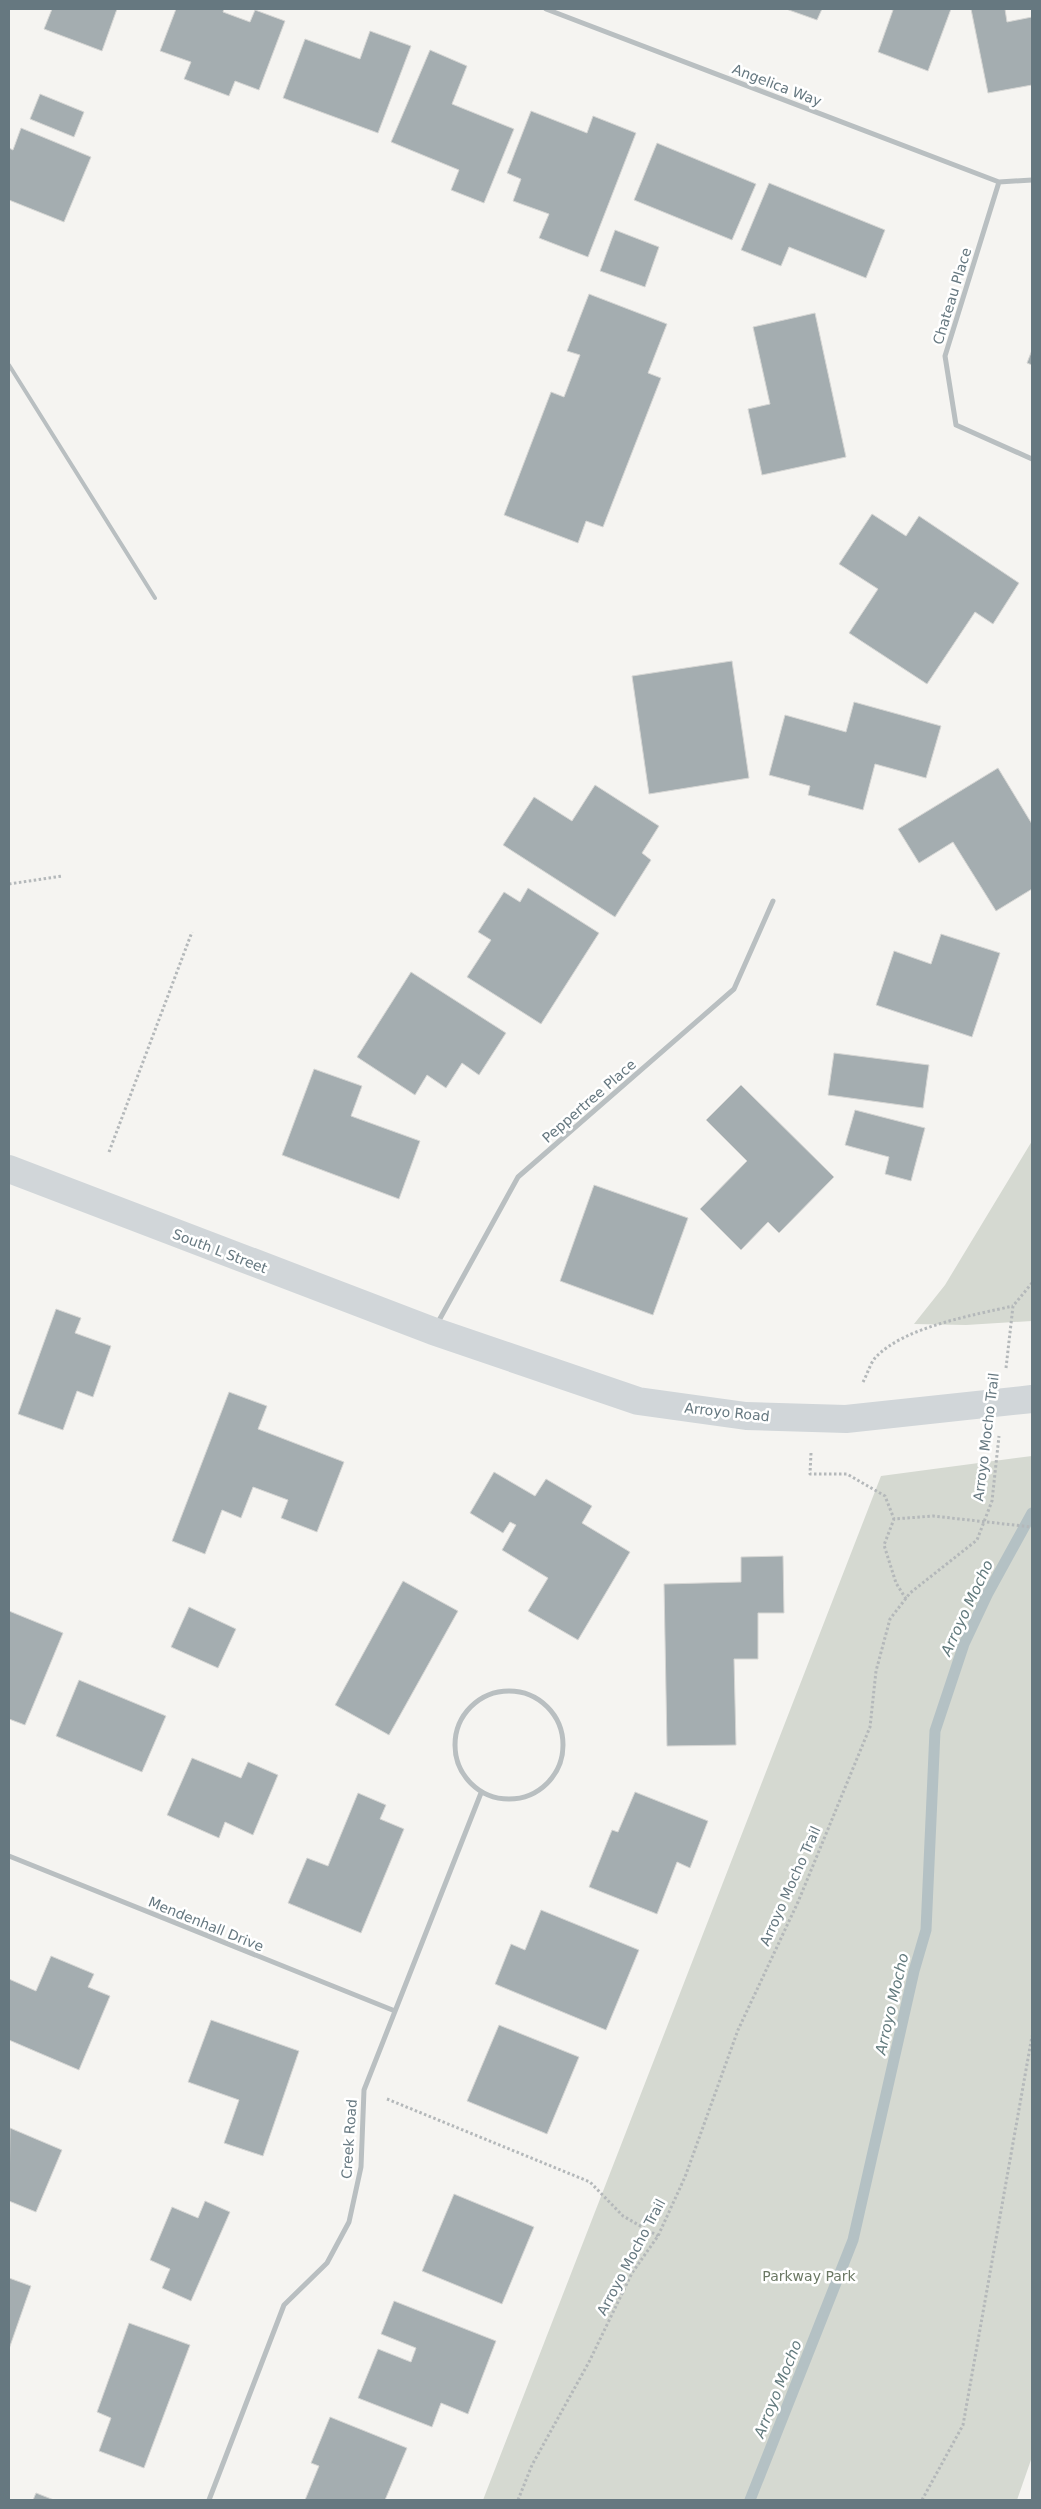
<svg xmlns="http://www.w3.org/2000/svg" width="1041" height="2509" font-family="'DejaVu Sans',sans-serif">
<rect width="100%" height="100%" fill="#f5f4f1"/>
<path fill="#d5d9d1" d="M1032,1141V1321L966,1325L914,1324L945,1285Z
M1032,1456V2457L1017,2500H483L881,1476Z"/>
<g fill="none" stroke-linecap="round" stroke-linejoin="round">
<path stroke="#b4c1c4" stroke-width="11" d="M750,2500L853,2240L914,1971L926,1930L935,1731L964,1644L988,1593L1032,1513"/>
</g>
<path fill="#a4adb0" stroke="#d6d6d4" d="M52,9H117L102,51L44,29Z
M176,9H224L223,12L250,22L255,10L285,21L259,90L235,81L229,96L184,79L191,62L160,51Z
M786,9H822L817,20Z
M889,9H951L928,71L878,52L893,10Z
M971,9H1005L1007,22L1032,17V85L988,93Z
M370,31L411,46L378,133L283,98L305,39L360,59Z
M430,50L467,66L452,104L514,129L484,203L451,190L459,170L391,142Z
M40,94L84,112L74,137L30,119Z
M531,111L587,133L593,116L636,133L588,257L539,238L549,214L513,201L521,179L507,173Z
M21,128L91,157L64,222L9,200V148L13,150Z
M657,143L756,184L732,240L634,200Z
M769,183L885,230L866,278L789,247L781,266L741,250Z
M615,230L659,247L645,287L600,271Z
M589,294L667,324L648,373L661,378L603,527L586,521L578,543L504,515L551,392L564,397L580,355L567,351Z
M815,313L846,457L762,475L748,409L770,404L753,327Z
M1032,350V365L1027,363Z
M872,514L906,536L919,516L1019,583L993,624L975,612L927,684L849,633L878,589L839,564Z
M732,661L749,778L649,794L632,676Z
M854,702L941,726L926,778L875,764L863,810L808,795L810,786L769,775L785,715L846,732Z
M998,768L1032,824V889L996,911L953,842L919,863L898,829Z
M595,785L659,826L642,853L651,860L615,917L503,845L534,797L572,821Z
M528,888L599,933L541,1024L467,977L491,940L478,932L504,892L520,902Z
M941,934L1000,953L972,1037L876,1005L894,951L931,964Z
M411,972L506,1033L479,1075L462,1063L446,1088L427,1075L415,1095L357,1057Z
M834,1053L929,1065L923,1108L828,1095Z
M314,1069L362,1086L351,1116L420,1141L399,1199L282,1155Z
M741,1085L834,1177L779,1233L768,1222L741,1250L700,1209L747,1161L706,1120Z
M855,1110L925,1128L911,1181L885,1174L889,1157L845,1145Z
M594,1185L688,1218L653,1315L560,1281Z
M56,1309L81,1318L75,1333L111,1346L93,1397L77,1391L63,1430L18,1414Z
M229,1392L267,1406L258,1429L344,1462L317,1532L281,1518L288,1500L253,1487L241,1518L222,1510L205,1554L172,1541Z
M494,1472L535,1496L546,1479L592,1506L582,1523L630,1552L578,1640L528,1611L548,1578L502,1550L516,1525L510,1522L503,1533L470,1513Z
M783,1556L784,1613H758V1659H734L736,1745L667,1746L664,1584L741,1582V1557Z
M403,1581L458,1611L389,1735L335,1705Z
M189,1607L236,1629L218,1668L171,1647Z
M9,1611L63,1633L25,1725L9,1719Z
M79,1680L166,1716L142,1772L56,1736Z
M192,1758L241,1778L248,1762L278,1775L253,1835L225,1822L219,1838L167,1815Z
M635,1792L708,1821L690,1868L677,1862L657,1914L589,1887L612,1830L618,1832Z
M358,1793L386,1805L380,1819L404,1829L361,1933L288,1903L307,1858L328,1866Z
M541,1910L639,1950L606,2030L495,1984L511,1944L525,1950Z
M51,1956L94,1974L88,1987L110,1996L79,2070L9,2040V1979L36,1991Z
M211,2020L299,2051L263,2156L224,2143L239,2100L188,2082Z
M499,2025L579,2057L547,2134L467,2101Z
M10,2128L62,2150L36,2212L9,2201Z
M454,2194L534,2227L502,2304L422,2271Z
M205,2201L230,2212L191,2301L162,2288L170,2269L150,2260L172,2207L198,2218Z
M9,2278L31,2286L9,2349Z
M394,2301L496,2341L468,2414L441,2403L432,2427L358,2398L378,2349L411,2362L416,2348L381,2334Z
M129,2323L190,2345L144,2468L99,2451L111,2418L97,2412Z
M330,2417L407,2448L385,2500H305L319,2466L311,2463Z
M36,2493L54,2500H33Z"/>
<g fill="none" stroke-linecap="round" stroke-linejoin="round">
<path stroke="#b4b8ba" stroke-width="3" stroke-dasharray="2.5 2.5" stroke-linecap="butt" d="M9,884L62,876
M109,1152L192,932
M1006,1368L1013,1306L1032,1283
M863,1382C867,1375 870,1364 875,1358C903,1327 974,1315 1013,1306
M811,1453L810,1474H847L885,1496L894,1519
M906,1599L896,1583L884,1545L894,1519L933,1516L1032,1527
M387,2099L590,2182L623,2216L658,2236
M518,2500L532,2465L589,2362L632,2273L658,2236L685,2177L738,2030L798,1902L870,1727L876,1671L890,1619L910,1593L977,1540L992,1501L999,1436
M922,2500L963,2425L1032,2036"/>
<path stroke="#b9bfc1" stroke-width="4" d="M9,365L155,598"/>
<path stroke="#b9bfc1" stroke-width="5" d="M546,9L999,182L1032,180
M999,182L945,356L956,425L1032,459
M437,1324L518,1177L734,989L773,901
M455 1745a54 54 0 1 1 108 0a54 54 0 1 1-108 0Z
M9,1856L395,2011
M209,2500L284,2305L327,2263L349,2222L361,2167L364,2090L481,1793"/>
<path stroke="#d1d6d9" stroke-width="28" d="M9,1169L433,1331L638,1401L746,1416L846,1419L1032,1399"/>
</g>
<g text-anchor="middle" stroke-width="5" stroke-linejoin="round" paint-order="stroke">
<g font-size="14" fill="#667880" stroke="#fff">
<text transform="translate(777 85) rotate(21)" y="5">Angelica Way</text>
<text transform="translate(952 296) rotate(-73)" y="5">Chateau Place</text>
<text transform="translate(589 1101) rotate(-41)" y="5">Peppertree Place</text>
<text transform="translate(220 1251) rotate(21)" y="5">South L Street</text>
<text transform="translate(727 1412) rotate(6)" y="5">Arroyo Road</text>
<text transform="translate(986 1437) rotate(-83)" y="5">Arroyo Mocho Trail</text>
<text transform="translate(790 1886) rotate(-66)" y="5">Arroyo Mocho Trail</text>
<text transform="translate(206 1924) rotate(22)" y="5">Mendenhall Drive</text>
<text transform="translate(349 2139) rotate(-86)" y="5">Creek Road</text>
<text transform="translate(631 2257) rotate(-62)" y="5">Arroyo Mocho Trail</text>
</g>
<g font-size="14" fill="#6b7864" stroke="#fff">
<text x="809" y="2281">Parkway Park</text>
</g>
<g font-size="15" font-style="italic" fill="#627a7d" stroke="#fff">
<text transform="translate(967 1608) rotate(-65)" y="5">Arroyo Mocho</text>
<text transform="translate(892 2004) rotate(-77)" y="5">Arroyo Mocho</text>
<text transform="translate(778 2389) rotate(-68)" y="5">Arroyo Mocho</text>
</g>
</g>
<rect width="1041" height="2509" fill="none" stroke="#667880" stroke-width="20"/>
</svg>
